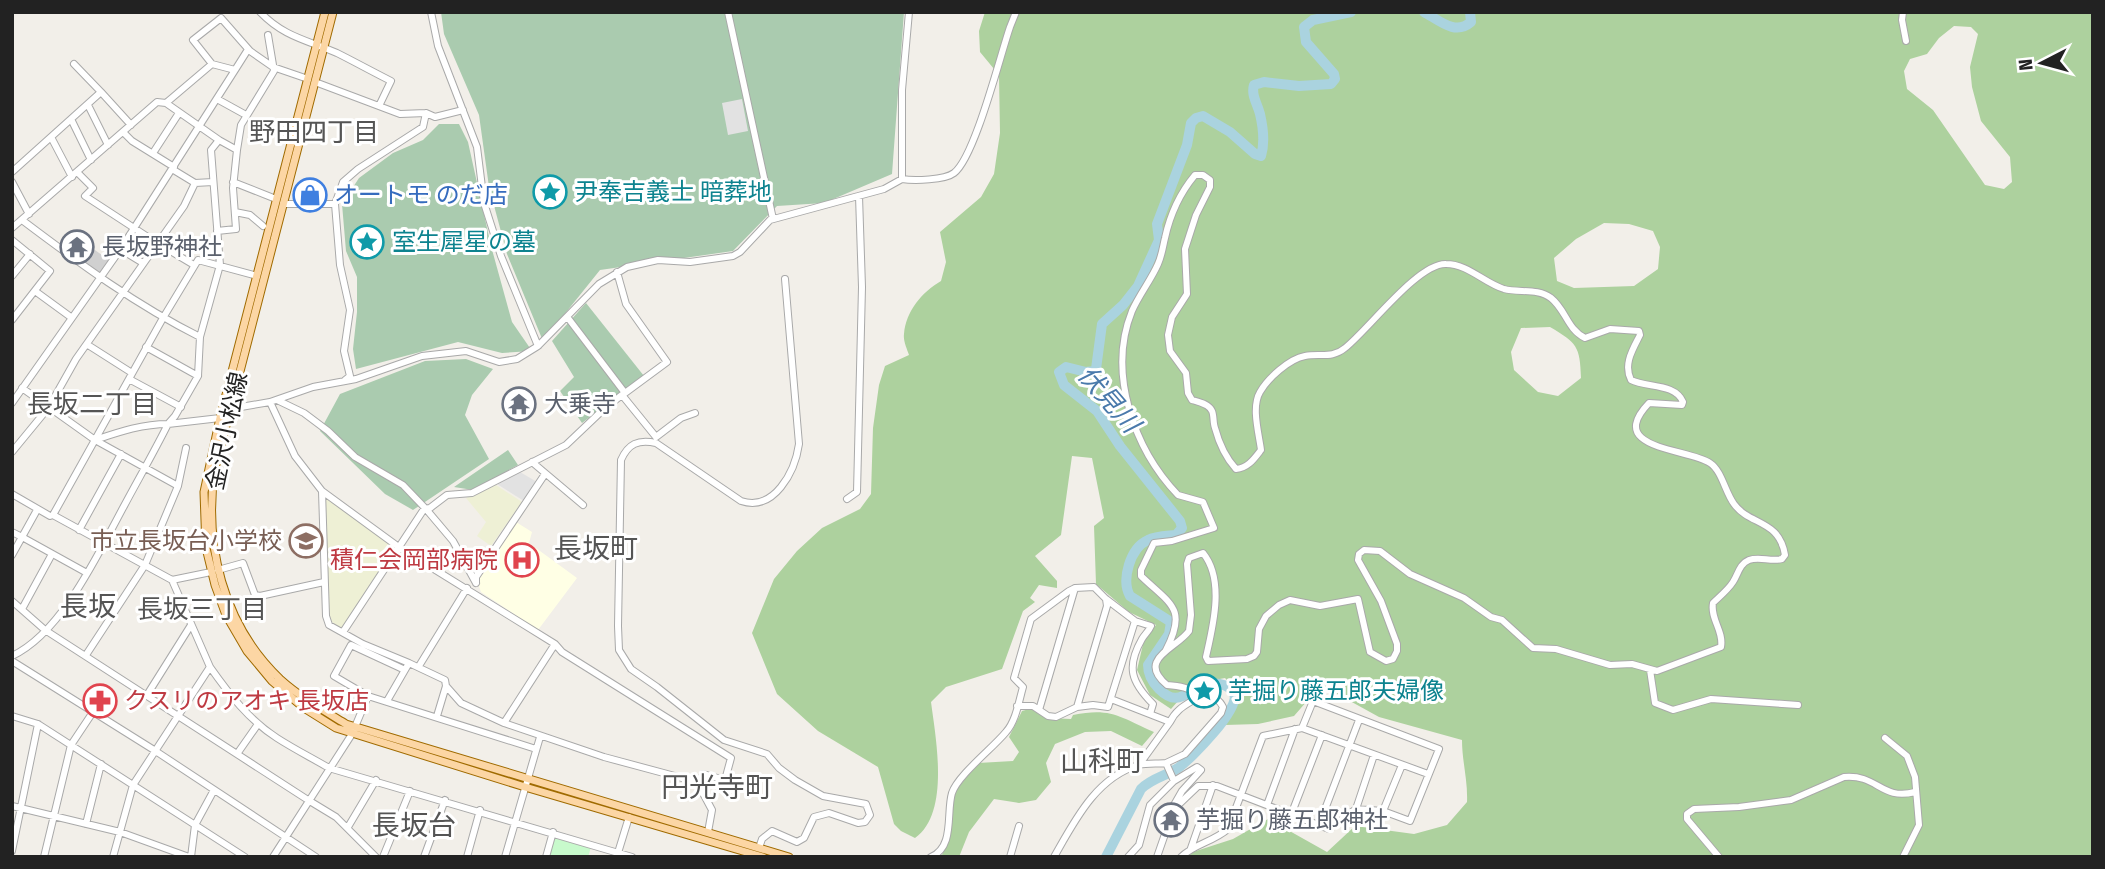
<svg xmlns="http://www.w3.org/2000/svg" width="2105" height="869" font-family="'Fira Sans Condensed','Noto Sans JP',sans-serif">
<rect width="100%" height="100%" fill="#f2efe9"/>
<path fill="#ffffe5" d="M516,522L532,532L529,543L577,578L538,630L481,592L477,581Z"/>
<path fill="#d0d0d0" d="M69,231L110,261L100,275L59,245Z"/>
<path fill="#eef0d5" d="M496,485L522,502L491,546L477,536L486,522L466,498Z
M322,491L404,548L343,632L326,616Z"/>
<path fill="#add19e" fill-rule="evenodd" d="M985,12H2093V857H1187L1193,852L1233,839L1268,819L1327,852L1355,826L1414,834L1447,825L1467,802C1468,781 1462,761 1462,740L1379,717L1321,685L1294,716L1258,724L1225,725L1242,696L1225,678L1193,684L1171,709L1150,695L1137,670L1144,640L1156,625L1129,612L1096,584L1094,526L1104,518L1092,458L1072,456L1061,535L1035,556L1057,581V588L1039,585L1030,598L1035,602L1023,611L1002,669L946,687L931,702C936,740 950,813 915,838L901,831L894,824L878,767L818,731L777,694L752,633L774,579L797,551L822,528L860,509L871,494L873,428L879,385L885,366L909,355C907,349 903,341 904,334C906,311 922,292 941,281L946,262L940,232L981,197L994,174L1000,133L999,75L980,52L979,31ZM1954,26L1971,27L1978,34L1970,67L1972,87L1981,121L2010,157L2012,182L2004,189L1985,185L1933,110L1907,89L1904,71L1910,59L1927,54L1939,38ZM1604,223L1629,224L1653,231L1660,247L1658,269L1634,286L1574,288L1557,281L1554,258L1576,239ZM1550,327C1577,343 1580,346 1581,378L1558,396L1538,392L1514,370L1511,352L1521,328Z
M1033,708L1048,718L1071,719L1073,715C1111,707 1120,717 1154,732L1142,746L1111,731L1085,732L1055,744L1046,763L1051,782L1036,800L1019,803L994,799L969,832L959,857H941L950,838L953,794L978,763L1013,761L1019,752L1009,737L1022,711Z"/>
<path fill="#aacbaf" d="M441,12H904L892,174L824,203L777,206L733,251L600,270L543,341L507,254L489,187L479,115L444,34Z
M439,124H459L468,142L491,246L512,322L532,351L502,353L458,342L356,369L353,349L357,312V277L346,251L342,204L359,178L393,153L423,140Z
M586,303L644,376L582,423L560,391L574,377L552,341Z
M466,359L493,369L472,395L465,415L489,459L413,510L385,494L320,431L340,394L425,361Z
M508,450L518,465L473,490L454,487Z"/>
<path fill="#c8facc" d="M554,837L591,847L588,857H549Z"/>
<path fill="#e2e2e2" d="M742,99L748,131L728,135L722,103Z
M520,472L537,482L524,501L497,484Z"/>
<g fill="none" stroke-linecap="round" stroke-linejoin="round">
<path stroke="#aad3df" stroke-width="10" d="M1424,12C1439,20 1455,36 1471,22L1470,12
M1106,857L1141,789C1152,778 1166,776 1178,768C1191,759 1241,708 1234,694C1229,682 1212,682 1201,686C1185,693 1177,707 1159,689C1152,682 1148,675 1148,665L1169,634L1171,622L1130,596C1121,580 1130,548 1148,540C1156,536 1168,536 1176,535L1182,528L1180,521L1120,446L1097,411L1064,385L1059,372L1066,367L1086,372L1094,371L1096,369L1102,324L1123,305L1138,286L1159,240L1157,224L1187,145L1191,123L1196,118L1203,116L1230,132L1255,154L1261,156C1265,143 1263,127 1260,114C1257,103 1251,95 1254,85L1264,82L1299,86L1331,84L1335,79L1334,74L1306,42L1304,27L1313,20L1351,12"/>
<defs>
<path id="minor" d="M260,12C284,37 307,40 337,53C355,62 373,72 391,81L379,106
M431,12L438,46L477,147L484,203L501,256L538,346
M728,12L773,219
M1903,12L1902,20L1906,41
M212,64L193,40L221,18L250,51
M235,70L247,51H250L273,67L308,79
M315,82L400,114L426,113L435,117L463,110
M101,92L131,125
M217,99L246,115
M88,105L108,145
M71,119L91,160
M123,132L132,141L174,167
M51,137L72,177
M219,140L237,150L241,125L274,71L268,35
M153,153L179,113
M172,169L195,183L213,182
M12,172L101,92L74,64
M78,173L93,188L85,196L157,243L194,265
M902,179C914,181 945,180 954,173C975,157 1000,56 1010,27L1016,12
M12,182L29,214
M233,182L276,199
M283,204H335
M235,212L250,215L263,226
M22,220C79,263 136,305 200,337
M12,228L157,102L166,103L219,140L211,150L220,265L200,337L198,376L175,416L168,424C142,424 119,432 95,440
M217,231L236,229L233,188L237,150
M12,240L50,271L12,320
M120,249L143,263
M617,272L626,304L667,362L625,393
M12,276L30,254
M35,291L72,318
M568,318L625,393L622,395L656,437L681,418L695,413
M88,345L132,373
M146,347L198,376
M129,379L181,407
M345,380L350,376L344,351L350,310L340,265L335,204L343,182L358,169L423,127L426,113
M22,388L95,440L178,486L145,565L86,655
M277,400L304,413L328,431L355,457L403,485L426,509L453,541L476,583
M270,402L295,456L322,491L326,616L329,625L363,644L409,663
M12,403L122,247L235,70L212,64L166,103
M12,452L49,407L76,359L184,206L195,183
M532,462L583,505
M178,486L186,448
M322,491L400,548L555,644L562,652L731,758L725,780L703,774L700,785
M12,494L50,516L53,515L172,580L210,667C229,694 249,720 277,738C294,749 312,758 329,768L632,857
M847,499L857,492L862,287L859,196
M53,515L163,318L198,260L257,276
M79,530L121,454
M12,532L22,537L37,510
M12,555L22,537L87,573
M218,570L243,563L255,595L260,596L324,582
M172,580L211,572
M476,583V577L545,474
M12,601L45,630L308,800L336,817L376,857
M22,609L52,554
M1135,621L1151,626C1149,631 1145,634 1142,639C1126,667 1131,682 1153,704L1150,714
M343,632L424,509L430,508L447,495L472,493L566,445L606,407L622,395
M1166,650C1188,608 1170,604 1141,576V570L1154,543L1172,541L1214,528L1203,502L1178,495C1134,449 1107,373 1132,311C1139,295 1151,280 1158,264C1162,255 1163,246 1165,238C1170,215 1180,193 1195,175H1203L1210,180V187L1196,215L1185,249L1187,294L1172,317L1168,335L1170,351L1186,373L1188,393L1192,400C1199,402 1209,404 1212,411C1214,415 1213,423 1215,428C1219,443 1226,458 1236,469C1248,468 1254,459 1261,450C1259,434 1251,407 1260,392C1268,378 1289,359 1305,356C1320,353 1332,359 1345,348C1369,329 1418,263 1446,264C1468,264 1484,283 1504,289C1519,293 1538,288 1551,298C1566,310 1567,329 1585,338L1610,329L1639,331L1640,335C1633,349 1623,364 1631,380C1647,388 1675,383 1683,402L1682,405L1649,403C1604,450 1688,448 1710,463C1722,471 1725,492 1734,504C1750,526 1779,519 1785,555L1782,559C1771,562 1759,556 1749,560C1739,564 1738,575 1733,582C1728,590 1719,597 1713,603C1710,619 1724,631 1721,647L1657,671L1632,664L1610,665L1556,649L1533,648L1502,620L1491,617L1464,598L1410,574L1380,551L1364,550L1359,554L1358,560L1381,601L1397,644V651L1393,659L1386,661L1370,652L1358,599L1320,606L1290,600L1279,605L1266,616L1259,629L1257,652L1254,656L1247,659L1208,661L1206,657C1213,626 1225,580 1203,553L1189,558L1187,564L1191,615L1189,631C1176,649 1136,659 1167,685C1182,686 1187,688 1200,694C1210,699 1217,695 1223,707L1221,713L1185,754L1166,763
M12,656C62,633 99,552 124,506C139,478 154,452 168,424L220,418L235,408L270,402L313,387L356,379L422,356L466,351L499,362L517,359L538,346L599,284L627,267L658,260L690,262L733,256L740,252L770,220L884,189L902,179V90L909,12
M12,661L154,750L316,857
M419,666L467,588
M405,670L351,645L334,676L368,696L536,749
M1650,670L1655,703L1673,710L1711,699L1798,705
M147,695L191,625
M1111,699L1170,722L1139,765
M387,701L409,663L445,680L446,686L461,703L504,723L604,757L697,782L712,810L708,832
M1077,707L1107,606L1106,599
M1039,710L1075,588
M12,716L38,724L245,857
M437,716L446,686
M1170,722C1177,707 1189,704 1201,695
M504,723L555,644
M1885,738L1907,756L1915,777L1919,825L1903,857
M237,754L258,724
M1267,805L1295,729
M12,806L120,832L189,857
M1356,809L1374,755
M1383,811L1402,765
M1291,815L1322,735
M86,824L101,764
M1319,825L1359,720
M348,827L376,780
M759,848L762,839L772,831L797,842L804,838L814,817L829,813L858,823L865,822L870,815L866,804L823,796L795,780L779,768L767,754L724,740L657,687L631,669L619,650L618,626L621,460C628,444 638,439 656,443L741,501C774,512 795,472 799,444L785,279
M1191,848L1213,785
M12,851L38,724
M617,856L629,817
M44,857L71,745L93,712
M113,857L133,785L210,667
M191,857L195,825L214,790
M273,857L352,734L368,696
M383,857L410,791
M424,857L445,800
M467,857L480,810
M505,857L540,737
M546,857L553,832
M931,857C955,847 946,813 952,793C958,775 993,748 1006,732C1016,721 1019,701 1023,687L1014,678L1031,619L1069,591L1075,588L1094,587L1106,599L1135,621L1108,707L1093,705L1077,707L1056,717L1048,716L1033,706H1017
M1010,857L1019,826
M1054,857C1074,822 1096,777 1139,765C1147,763 1158,764 1166,763L1174,781L1197,767L1201,770L1182,791L1174,805
M1128,857L1139,845L1150,805L1174,781
M1157,857L1165,834L1162,828L1164,815L1177,806L1198,786H1217L1329,829L1356,809L1383,811L1410,821L1439,749L1313,701L1302,728
M1181,857C1194,844 1213,842 1228,829L1263,736L1302,728L1428,774
M1719,857L1687,819V814L1694,809L1739,807L1791,800L1844,777C1878,774 1881,801 1915,792"/>
<path id="major" d="M325,12L220,418L204,492L206,548L215,585L226,615L247,651L272,681L304,708L336,728L525,787L763,857
M333,12L215,468C203,543 223,625 280,679C300,697 323,710 346,724L789,857"/>
</defs>
<use href="#minor" stroke="#a9a9a9" stroke-width="8"/>
<use href="#major" stroke="#a06b00" stroke-width="9"/>
<use href="#minor" stroke="#fff" stroke-width="6"/>
<use href="#major" stroke="#fcd6a4" stroke-width="7"/>
</g>
<defs>
<symbol id="sight-ring" viewBox="-11 -11 22 22"><circle r="9.5" fill="#fff" stroke="#0f9aa8" stroke-width="1.5"/><path d="M0-6L1.8-2.2L6-1.7L2.9 1.2L3.7 5.4L0 3.3L-3.7 5.4L-2.9 1.2L-6-1.7L-1.8-2.2Z" fill="#0f9aa8"/></symbol>
<symbol id="shop-ring" viewBox="-11 -11 22 22"><circle r="9.5" fill="#fff" stroke="#3f7fe0" stroke-width="1.5"/><path d="M-5-2.5h2.3a2.7 3.5 0 0 1 5.4 0H5L5.5 6h-11ZM-1.5-2.5h3a1.5 2.3 0 0 0-3 0Z" fill="#3f7fe0"/></symbol>
<symbol id="temple-ring" viewBox="-11 -11 22 22"><circle r="9.5" fill="#fff" stroke="#6b7280" stroke-width="1.5"/><path d="M0-6L5-2H3V0L6.5 2.5H4V6H1.5V3h-3V6H-4V2.5H-6.5L-3 0V-2H-5Z" fill="#6b7280"/></symbol>
<symbol id="school-ring" viewBox="-11 -11 22 22"><circle r="9.5" fill="#fff" stroke="#8d6e63" stroke-width="1.5"/><path d="M0-5L7-2L0 1L-7-2ZM-4 1L0 2.5L4 1V4Q0 6-4 4Z" fill="#8d6e63"/></symbol>
<symbol id="hospital-ring" viewBox="-11 -11 22 22"><circle r="9.5" fill="#fff" stroke="#e0444e" stroke-width="1.5"/><path d="M-5-5h3v3.5h4V-5h3V5h-3V1.5h-4V5h-3Z" fill="#e0444e"/></symbol>
<symbol id="pharmacy-ring" viewBox="-11 -11 22 22"><circle r="9.5" fill="#fff" stroke="#e0444e" stroke-width="1.5"/><path d="M-2-6h4v4h4v4h-4v4h-4v-4h-4v-4h4Z" fill="#e0444e"/></symbol>
</defs>
<g fill-rule="evenodd">
<use href="#sight-ring" x="531" y="173" width="38" height="38"/>
<use href="#shop-ring" x="291" y="176" width="38" height="38"/>
<use href="#sight-ring" x="348" y="223" width="38" height="38"/>
<use href="#temple-ring" x="58" y="228" width="38" height="38"/>
<use href="#temple-ring" x="500" y="385" width="38" height="38"/>
<use href="#school-ring" x="287" y="522" width="38" height="38"/>
<use href="#hospital-ring" x="503" y="541" width="38" height="38"/>
<use href="#sight-ring" x="1185" y="672" width="38" height="38"/>
<use href="#pharmacy-ring" x="81" y="682" width="38" height="38"/>
<use href="#temple-ring" x="1152" y="801" width="38" height="38"/>
</g>
<g text-anchor="middle" stroke-width="6" stroke-linejoin="round" paint-order="stroke">
<g font-size="24" fill="#0d838f" stroke="#fff" text-anchor="start">
<text x="574" y="200">尹奉吉義士 暗葬地</text>
<text x="392" y="250">室生犀星の墓</text>
<text x="1228" y="699">芋掘り藤五郎夫婦像</text>
</g>
<g font-size="24" fill="#366cbe" stroke="#fff" text-anchor="start">
<text x="334" y="203">オートモ のだ店</text>
</g>
<g font-size="24" fill="#5b616d" stroke="#fff" text-anchor="start">
<text x="102" y="255">長坂野神社</text>
<text x="544" y="412">大乗寺</text>
<text x="1196" y="828">芋掘り藤五郎神社</text>
</g>
<g font-size="24" fill="#222" stroke="#fff">
<text transform="translate(227 431) rotate(-78)" y="8">金沢小松線</text>
</g>
<g font-size="24" fill="#785e54" stroke="#fff" text-anchor="end">
<text x="282" y="549">市立長坂台小学校</text>
</g>
<g font-size="24" fill="#be3a42" stroke="#fff" text-anchor="end">
<text x="498" y="568">積仁会岡部病院</text>
<text x="124" y="709" text-anchor="start">クスリのアオキ 長坂店</text>
</g>
<g font-size="26" fill="#555" stroke="#fff">
<text x="314" y="141">野田四丁目</text>
<text x="92" y="413">長坂二丁目</text>
<text x="202" y="618">長坂三丁目</text>
</g>
<g font-size="26" font-style="italic" fill="#4a7aab" stroke="#fff">
<text transform="translate(1109 399) rotate(49)" y="9">伏見川</text>
</g>
<g font-size="28" fill="#555" stroke="#fff">
<text x="596" y="558">長坂町</text>
<text x="88" y="616">長坂</text>
<text x="1102" y="771">山科町</text>
<text x="717" y="797">円光寺町</text>
<text x="414" y="835">長坂台</text>
</g>
</g>
<rect width="2105" height="869" fill="none" stroke="#222222" stroke-width="28"/>
<g transform="translate(2042 63) rotate(264)" stroke="#ffffff" stroke-width="5" paint-order="stroke">
<path d="M0-5L12 26L0 18L-12 26Z" fill="#222222"/>
<text y="-10" font-size="19" font-weight="bold" text-anchor="middle" fill="#222222">N</text>
</g>
</svg>
